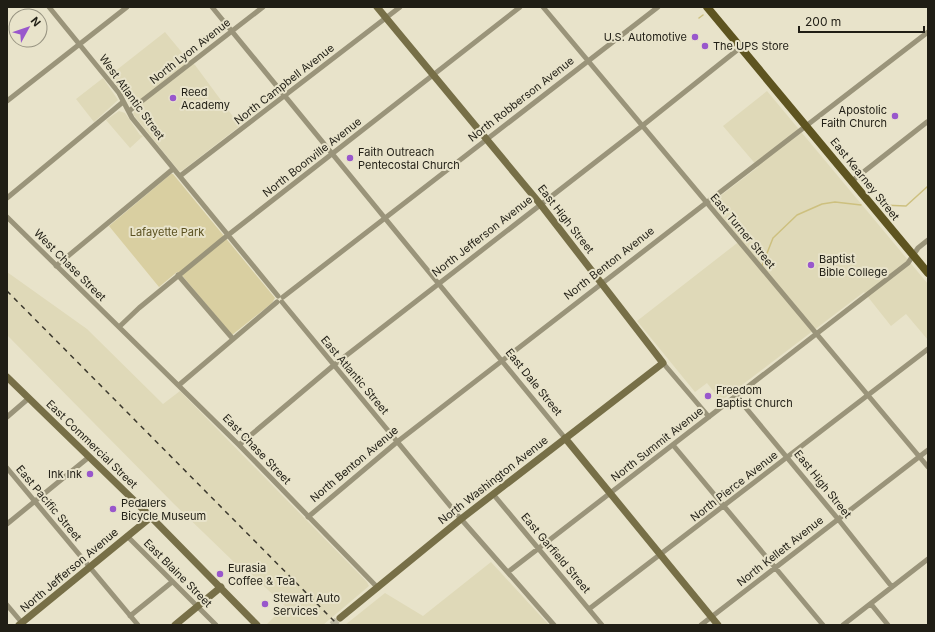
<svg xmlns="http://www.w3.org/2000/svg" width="935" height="632" font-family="Inter,sans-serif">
<rect width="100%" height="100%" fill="#e8e3ca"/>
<path fill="#dfd9b8" d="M165,32L189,61L195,65L240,126L183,170L179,171L135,117L133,114L136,109L109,76Z
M103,78L118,100L94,122L76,99Z
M767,91L928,284V340L906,314L891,326L864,292L721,401L707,383L695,392L637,321L741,240L711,203L758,167L723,126Z
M119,111L125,113L140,135L143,136L130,148L106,120Z
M7,272L87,329L163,404L180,391L367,582L369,586L323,625H268L267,624L285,606L249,572L235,563L174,504L7,335Z
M491,562L549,625H345L385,593L423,616Z"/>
<path fill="#d9cfa1" d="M171,174H173L275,298L272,303L232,335L180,273L177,272L159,287L109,226Z"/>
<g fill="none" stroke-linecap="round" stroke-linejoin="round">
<path stroke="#cdc07f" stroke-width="1.5" d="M699,18L703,15
M882,205L906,206L928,186
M762,266L773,238L797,215L822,204L835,202L861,205"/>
<path stroke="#c0bca6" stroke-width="7" stroke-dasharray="7 3.5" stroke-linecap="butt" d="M332,625L340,618"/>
<path stroke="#9a947a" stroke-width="5" d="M49,7L119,93L132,118L278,296
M212,7L565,438
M543,7L928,467
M7,101L127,7
M129,111L263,7
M180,176L400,7
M852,181L927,122
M7,198L123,102
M7,217L239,445L378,588
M56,266L173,169
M178,275L233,339
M283,297L658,7
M282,302L461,519L554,625
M119,327L139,308L223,239L520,7
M663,363L709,417
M179,385L277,302
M736,396L838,519L892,587
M7,417L29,398
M239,445L334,365L642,126L741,47
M673,445L823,625
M7,468L138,625
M493,494L602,625
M308,517L397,442L706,203L928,32
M7,524L89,457
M127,536L216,625
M508,572L908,263L918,248L928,240
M871,604L888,625
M7,605L23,624
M589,609L928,349
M130,616L172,582
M701,625L928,450
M843,625L928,559"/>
<path stroke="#776f47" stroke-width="7" d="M7,377L151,517L257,625
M565,438L718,625
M340,618L461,519L663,363L541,205L377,7
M19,625L151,517
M175,625L221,587"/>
<path stroke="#5e5420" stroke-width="8" d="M707,7L928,273"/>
<path stroke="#3c392e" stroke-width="1.5" stroke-dasharray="5 5" stroke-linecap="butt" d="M7,291L338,625"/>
</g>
<g fill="#9957cc" stroke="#e8e3ca" stroke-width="1.5">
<circle cx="695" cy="37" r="4"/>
<circle cx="705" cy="46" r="4"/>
<circle cx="173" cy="98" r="4"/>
<circle cx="895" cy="116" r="4"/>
<circle cx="350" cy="158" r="4"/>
<circle cx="811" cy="265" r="4"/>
<circle cx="708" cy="396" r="4"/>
<circle cx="90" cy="474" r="4"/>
<circle cx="113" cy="509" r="4"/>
<circle cx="220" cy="574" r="4"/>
<circle cx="265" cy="604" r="4"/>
</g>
<g text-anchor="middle" stroke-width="4" stroke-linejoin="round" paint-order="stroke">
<g font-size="11" fill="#201e15" stroke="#e8e3ca" text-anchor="start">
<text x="687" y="41" text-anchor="end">U.S. Automotive</text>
<text x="713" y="50">The UPS Store</text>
<text x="181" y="96">Reed<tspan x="181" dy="13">Academy</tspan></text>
<text x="887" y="114" text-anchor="end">Apostolic<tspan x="887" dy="13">Faith Church</tspan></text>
<text x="358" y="156">Faith Outreach<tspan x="358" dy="13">Pentecostal Church</tspan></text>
<text x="819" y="263">Baptist<tspan x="819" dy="13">Bible College</tspan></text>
<text x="716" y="394">Freedom<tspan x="716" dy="13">Baptist Church</tspan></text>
<text x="82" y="478" text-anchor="end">Ink Ink</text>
<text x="121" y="507">Pedalers<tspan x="121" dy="13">Bicycle Museum</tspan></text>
<text x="228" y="572">Eurasia<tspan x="228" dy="13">Coffee &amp; Tea</tspan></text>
<text x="273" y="602">Stewart Auto<tspan x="273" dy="13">Services</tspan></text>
</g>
<g font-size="11" fill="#201e15" stroke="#e8e3ca">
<text transform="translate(190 51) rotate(-38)" y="4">North Lyon Avenue</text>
<text transform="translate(284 84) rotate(-38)" y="4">North Campbell Avenue</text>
<text transform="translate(132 97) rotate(54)" y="4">West Atlantic Street</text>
<text transform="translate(521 99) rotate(-38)" y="4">North Robberson Avenue</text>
<text transform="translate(312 157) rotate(-38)" y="4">North Boonville Avenue</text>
<text transform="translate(865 179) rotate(51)" y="4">East Kearney Street</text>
<text transform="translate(566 219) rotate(52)" y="4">East High Street</text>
<text transform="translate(743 231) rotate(50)" y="4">East Turner Street</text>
<text transform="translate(482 236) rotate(-38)" y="4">North Jefferson Avenue</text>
<text transform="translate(609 263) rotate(-38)" y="4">North Benton Avenue</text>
<text transform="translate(70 265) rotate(45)" y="4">West Chase Street</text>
<text transform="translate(355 375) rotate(50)" y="4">East Atlantic Street</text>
<text transform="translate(534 382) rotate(51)" y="4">East Dale Street</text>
<text transform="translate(92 444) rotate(44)" y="4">East Commercial Street</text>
<text transform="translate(657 444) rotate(-38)" y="4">North Summit Avenue</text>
<text transform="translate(257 449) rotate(46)" y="4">East Chase Street</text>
<text transform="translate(354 464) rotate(-40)" y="4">North Benton Avenue</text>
<text transform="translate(493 480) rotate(-38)" y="4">North Washington Avenue</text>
<text transform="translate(823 484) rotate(51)" y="4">East High Street</text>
<text transform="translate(734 486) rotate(-38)" y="4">North Pierce Avenue</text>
<text transform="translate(49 503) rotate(50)" y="4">East Pacific Street</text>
<text transform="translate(780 551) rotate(-38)" y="4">North Kellett Avenue</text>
<text transform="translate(556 553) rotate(50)" y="4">East Garfield Street</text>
<text transform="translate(69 570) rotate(-40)" y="4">North Jefferson Avenue</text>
<text transform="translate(178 573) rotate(45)" y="4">East Blaine Street</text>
</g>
<g font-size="11" fill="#5a501f" stroke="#e8e3ca">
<text x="167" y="236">Lafayette Park</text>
</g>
</g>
<rect width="935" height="632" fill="none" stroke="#201e15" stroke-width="16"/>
<g transform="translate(28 28) rotate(50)"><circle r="19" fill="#e8e3ca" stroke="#989482"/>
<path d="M0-3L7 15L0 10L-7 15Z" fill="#9957cc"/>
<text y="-6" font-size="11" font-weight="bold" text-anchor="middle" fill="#201e15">N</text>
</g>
<path d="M799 26v6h125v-6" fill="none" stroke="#201e15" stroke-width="2"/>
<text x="805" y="26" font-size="12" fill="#201e15" stroke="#e8e3ca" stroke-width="3" paint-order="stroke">200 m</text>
</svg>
